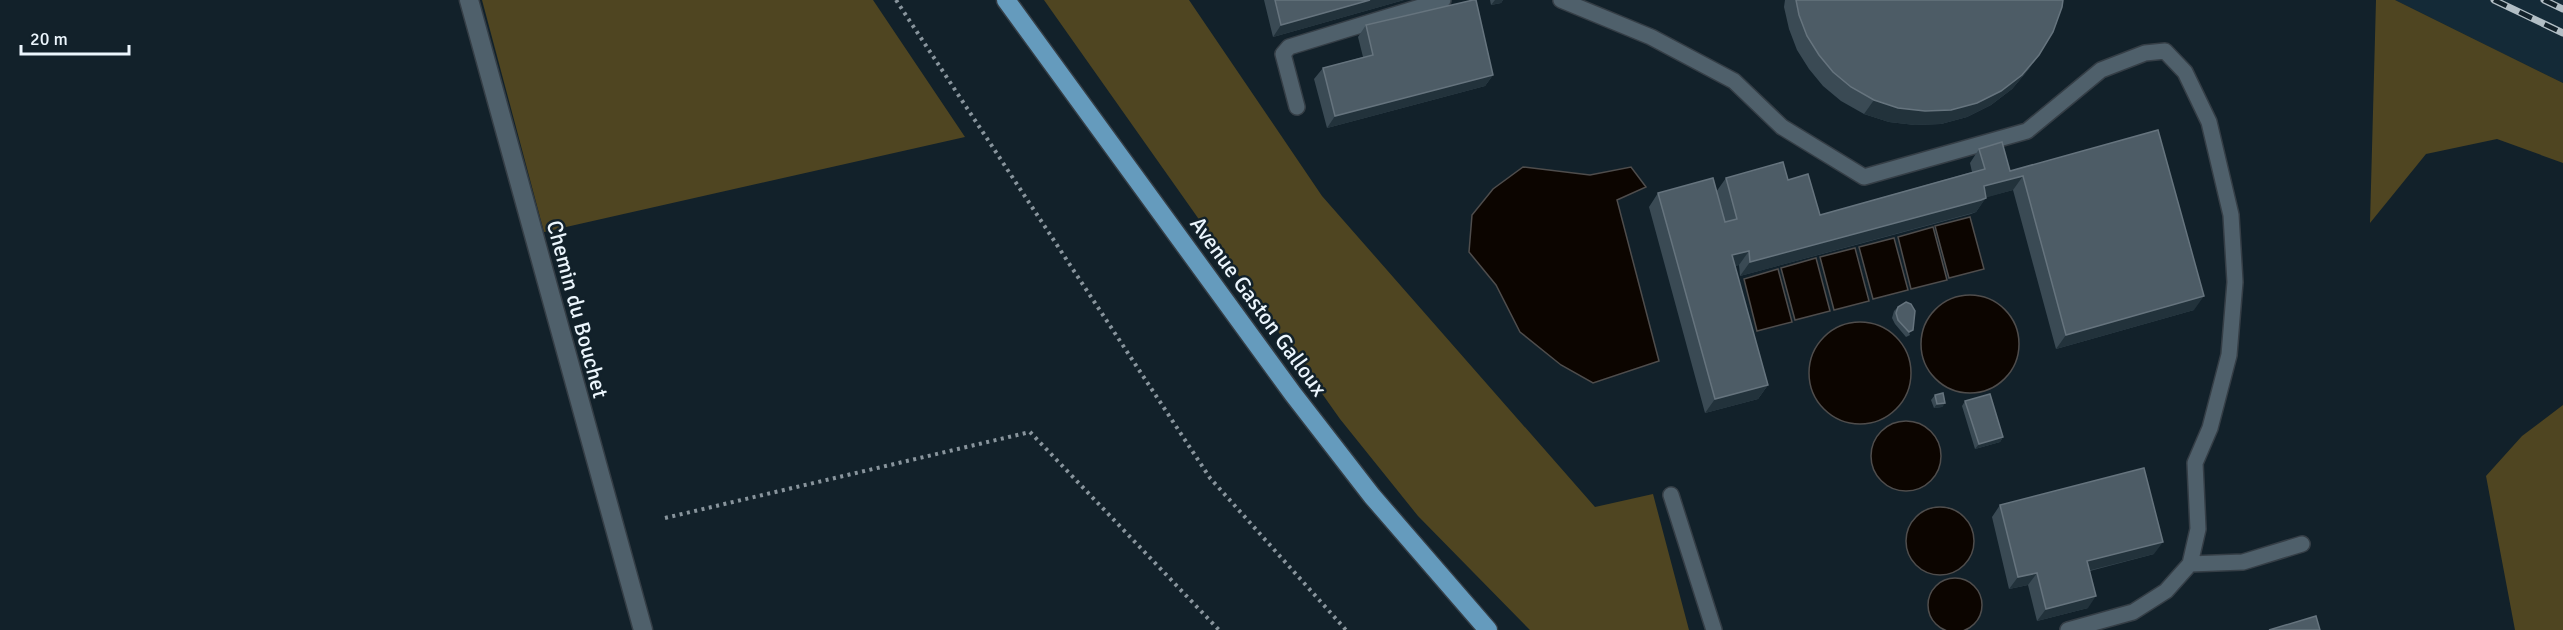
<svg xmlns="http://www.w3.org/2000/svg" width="2563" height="630" font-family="Signika,sans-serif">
<rect width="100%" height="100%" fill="#12212a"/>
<path fill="#142a37" d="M2395,0H2563V83Z"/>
<path fill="#4f4521" d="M482,0H873L965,137L544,232Z
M1044,0H1189L1322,196L1595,507L1653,494L1689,630H1530L1418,516L1340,419Z
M2376,0H2395L2563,83V163L2497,139L2426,154L2370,223Z
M2563,405V630H2515L2486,476L2522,436Z"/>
<path fill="#0c0500" stroke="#4f4d4c" stroke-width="1.5" d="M1523,167L1590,175L1631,167L1646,187L1617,200L1659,361L1593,383L1561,365L1520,332L1496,285L1469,252L1472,215L1493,189Z
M1970,217L1984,269L1949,278L1935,226Z
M1933,227L1947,280L1911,289L1898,237Z
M1894,238L1908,290L1873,299L1859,247Z
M1855,248L1869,301L1834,310L1820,257Z
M1816,258L1830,311L1795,320L1781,268Z
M1778,269L1792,322L1757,331L1744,279Z
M1921 344a49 49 0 1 1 98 0a49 49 0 1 1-98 0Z
M1809 373a51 51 0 1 1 102 0a51 51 0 1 1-102 0Z
M1871 456a35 35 0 1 1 70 0a35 35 0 1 1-70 0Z
M1906 541a34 34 0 1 1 68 0a34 34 0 1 1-68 0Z
M1928 605a27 27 0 1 1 54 0a27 27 0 1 1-54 0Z"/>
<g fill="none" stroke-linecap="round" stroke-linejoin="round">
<defs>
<path id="lane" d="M1561,0L1651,37L1734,81L1782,127L1864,177L2027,131L2101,70L2145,53L2165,51L2185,72L2209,122L2231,215L2235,282L2229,355L2210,428L2195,463L2198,529L2190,564L2243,562L2302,544
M1297,107L1283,54L1289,47L1443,0
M1671,495L1714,630
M2068,630L2133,612L2166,591L2190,564"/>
<path id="street" d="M469,0L643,630"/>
<path id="primary" d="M1006,0L1293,394L1372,496L1488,630"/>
</defs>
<use href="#lane" stroke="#353e46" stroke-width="18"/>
<use href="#street" stroke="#353e46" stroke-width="21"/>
<use href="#primary" stroke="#353e46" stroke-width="21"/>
<path stroke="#89959d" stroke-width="4" stroke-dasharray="3 4.5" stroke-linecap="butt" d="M896,0L1210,478L1346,630
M665,518L1030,432L1219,630"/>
<use href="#lane" stroke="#4f606b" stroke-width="15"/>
<use href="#street" stroke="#4f606b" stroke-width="18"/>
<use href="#primary" stroke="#659bbd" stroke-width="18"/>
<defs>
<path id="rail" d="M2494,0L2563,33
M2544,0L2563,9"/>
</defs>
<use href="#rail" stroke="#b2bec5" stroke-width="7"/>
<use href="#rail" stroke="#12212a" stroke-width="4.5" stroke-dasharray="14" stroke-linecap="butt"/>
</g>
<path fill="#3a4a54" d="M1264,0H1404L1273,37Z
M1490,0H1503L1501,3L1491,5Z
M1785,0H2063L2029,69L2012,89L1991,105L1967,117L1941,124L1915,125L1889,122L1864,114L1841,101L1823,86L1809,69L1797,50L1789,29L1784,7Z
M1366,25L1493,75L1485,86L1327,128L1314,79L1323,68L1363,57L1358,37Z
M2158,130L2194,310L2056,349L2013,190L1986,197L1976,212L1971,214L1740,276L1739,265L1735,266L1768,385L1758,399L1705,413L1649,207L1658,193L1716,192L1726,178L1788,180L1820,215L1972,172L1970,163L1979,149L2010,171Z
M1898,307L1910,335L1906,337L1895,324L1892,318L1894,311Z
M1935,395L1945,403L1942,407L1934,408L1931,400Z
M1965,401L2003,437L2000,442L1975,449L1962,406Z
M2000,505L2154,554L2090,571L2088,608L2037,621L2028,585L2009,589L1992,517Z"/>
<path fill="#22323b" d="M1370,0H1404L1273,37L1281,25Z
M1495,0H1503L1501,3L1491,5Z
M2039,55L2029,69L2012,89L1991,105L1967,117L1941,124L1915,125L1889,122L1864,114L1874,100Z
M1493,75L1485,86L1327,128L1335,116Z
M2023,176L2013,190L1974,201L1984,186Z
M1986,198L1976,212L1740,276L1750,262Z
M1749,251L1739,265L1722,270L1732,255Z
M2204,296L2194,310L2056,349L2066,335Z
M1768,385L1758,399L1705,413L1715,399Z
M1945,403L1942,407L1934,408L1937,404Z
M2003,437L2000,442L1975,449L1979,444Z
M2163,542L2154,554L2079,573L2087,561Z
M2037,573L2028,585L2009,589L2018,577Z
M2096,596L2088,608L2037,621L2046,609Z"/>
<path fill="#4d5c66" stroke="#66747e" stroke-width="1.5" d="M1275,0H1370L1281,25Z
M1473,0H1476L1493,75L1335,116L1323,68L1373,55L1366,25Z
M1796,0H2063L2062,7L2053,32L2039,55L2022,75L2001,91L1977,103L1951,110L1925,111L1898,108L1874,100L1851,87L1833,72L1819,55L1807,36L1799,15Z
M2158,130L2204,296L2066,335L2023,176L1984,186L1986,198L1981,200L1750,262L1749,251L1732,255L1768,385L1715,399L1658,193L1713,178L1725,222L1737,219L1726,178L1783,162L1788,180L1808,174L1820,215L1985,169L1979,149L2002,142L2010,171Z
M1906,302L1911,304L1915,311L1913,330L1909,332L1898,320L1896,313L1898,307Z
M1943,393L1945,403L1937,404L1935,395Z
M1990,394L2003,437L1979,444L1965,401Z
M2144,468L2163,542L2087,561L2096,596L2046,609L2037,573L2018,577L2000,505Z
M2316,616L2320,630H2269Z"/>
<g text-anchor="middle" stroke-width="5" stroke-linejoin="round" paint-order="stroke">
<g font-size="22" fill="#ecf6fd" stroke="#12212a">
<text transform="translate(1259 306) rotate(54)" y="8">Avenue Gaston Galloux</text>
<text transform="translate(578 309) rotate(75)" y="8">Chemin du Bouchet</text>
</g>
</g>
<path d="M21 45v9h108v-9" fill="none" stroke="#ecf6fd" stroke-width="3"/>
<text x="30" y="45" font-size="18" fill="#ecf6fd" stroke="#12212a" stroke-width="4.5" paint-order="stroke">20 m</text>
</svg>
